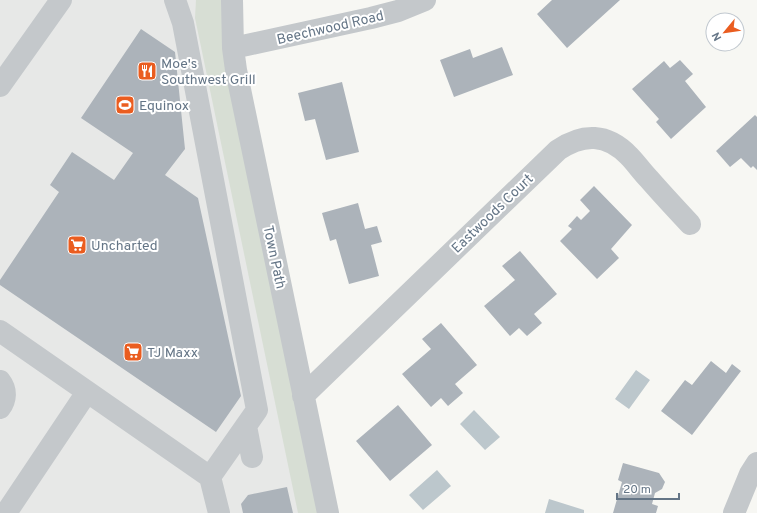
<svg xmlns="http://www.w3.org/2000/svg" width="757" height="513" font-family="Overpass,sans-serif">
<rect width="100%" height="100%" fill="#f7f7f3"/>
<path fill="#e7e8e7" d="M0,0H232L330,513H0Z"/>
<path fill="#d7ded4" d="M196,0H232L330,513H298L195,18Z"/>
<path fill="#bcc7cc" d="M636,370L650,380L629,409L615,399Z
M474,410L500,437L485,450L460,424Z
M437,470L451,486L423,510L409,495Z
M549,499L584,510V513H545Z"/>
<path fill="#acb3ba" d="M552,0H620L567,48L537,14Z
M141,29L175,52L185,149L165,175L198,198L241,396L216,432L0,285V280L59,192L50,185L72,152L114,180L133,153L81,118Z
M502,47L513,75L454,97L440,60L470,49L473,58Z
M680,60L693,74L685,81L706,107L671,139L656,122L659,119L632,89L664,61L670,68Z
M342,82L359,152L326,160L315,119L305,121L298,93Z
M755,115L757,117V170L753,166L751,168L741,158L730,167L716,151Z
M594,186L632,225L611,249L619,258L597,279L560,241L572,229L568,226L577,216L581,220L590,211L580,200Z
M358,203L365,229L377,226L382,242L371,245L379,276L349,284L336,239L330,241L322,213Z
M520,251L557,294L534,314L542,323L527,336L519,328L510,336L484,306L515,280L502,266Z
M441,323L477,365L455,384L463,393L448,406L441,398L431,407L402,374L431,349L422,339Z
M711,361L726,373L732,364L741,371L692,435L661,411L685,380L692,385Z
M398,405L432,445L390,481L356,441Z
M623,463L659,473L665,482L662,489L655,493L652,504L658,506L656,513H613L622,482L618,480Z
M287,487L293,513H243L241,504L248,495Z"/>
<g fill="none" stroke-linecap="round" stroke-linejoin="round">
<path stroke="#c4c8cb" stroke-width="22" d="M175,0L183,23L257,410L210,477
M232,0L233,48L236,70L328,513
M233,48L371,18L398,11L425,0
M0,86L61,0
M0,331L210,477L219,513
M0,381C7,390 6,400 0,408
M303,396L558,150C583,133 607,133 629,156C636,163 642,172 649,179C662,194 676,209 690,224
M246,426L252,457
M6,513L87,392
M734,513L750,474L757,463"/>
</g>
<defs>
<symbol id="restaurant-square" viewBox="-11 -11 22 22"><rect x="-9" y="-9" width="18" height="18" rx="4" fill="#ea5d20" stroke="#fff"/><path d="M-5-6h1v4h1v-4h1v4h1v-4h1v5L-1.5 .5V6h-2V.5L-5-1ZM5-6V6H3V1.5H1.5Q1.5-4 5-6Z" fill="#fff"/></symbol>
<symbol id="stadium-square" viewBox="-11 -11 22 22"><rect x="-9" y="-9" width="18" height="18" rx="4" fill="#ea5d20" stroke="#fff"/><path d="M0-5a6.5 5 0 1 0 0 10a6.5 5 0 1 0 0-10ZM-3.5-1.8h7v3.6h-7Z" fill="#fff"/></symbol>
<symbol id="supermarket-square" viewBox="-11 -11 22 22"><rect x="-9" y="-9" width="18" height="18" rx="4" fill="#ea5d20" stroke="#fff"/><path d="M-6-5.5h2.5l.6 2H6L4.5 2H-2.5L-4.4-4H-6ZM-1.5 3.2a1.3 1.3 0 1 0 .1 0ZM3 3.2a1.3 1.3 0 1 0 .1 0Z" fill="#fff"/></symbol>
</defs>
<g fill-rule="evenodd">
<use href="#restaurant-square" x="136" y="60" width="22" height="22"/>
<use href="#stadium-square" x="114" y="94" width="22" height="22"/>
<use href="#supermarket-square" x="66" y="234" width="22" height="22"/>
<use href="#supermarket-square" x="122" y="341" width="22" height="22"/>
</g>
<g text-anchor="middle" stroke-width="4" stroke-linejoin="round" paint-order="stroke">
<g font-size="14" fill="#647586" stroke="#fff">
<text transform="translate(330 27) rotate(-13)" y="5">Beechwood Road</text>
<text transform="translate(492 213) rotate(-44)" y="5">Eastwoods Court</text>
<text transform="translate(275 257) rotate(78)" y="5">Town Path</text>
</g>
<g font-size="14" fill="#647586" stroke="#fff" text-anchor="start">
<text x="161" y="68">Moe's<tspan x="161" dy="16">Southwest Grill</tspan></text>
<text x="139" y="110">Equinox</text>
<text x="91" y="250">Uncharted</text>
<text x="147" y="357">TJ Maxx</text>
</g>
</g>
<g transform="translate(725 32) rotate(241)"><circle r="19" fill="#ffffff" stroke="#c1c8cf"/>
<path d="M0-3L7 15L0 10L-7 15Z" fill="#ea5d20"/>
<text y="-6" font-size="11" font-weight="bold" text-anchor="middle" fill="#647586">N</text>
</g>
<path d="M617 493v6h62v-6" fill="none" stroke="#647586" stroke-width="2"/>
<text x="623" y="493" font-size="12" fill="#647586" stroke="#ffffff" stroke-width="3" paint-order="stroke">20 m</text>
</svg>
